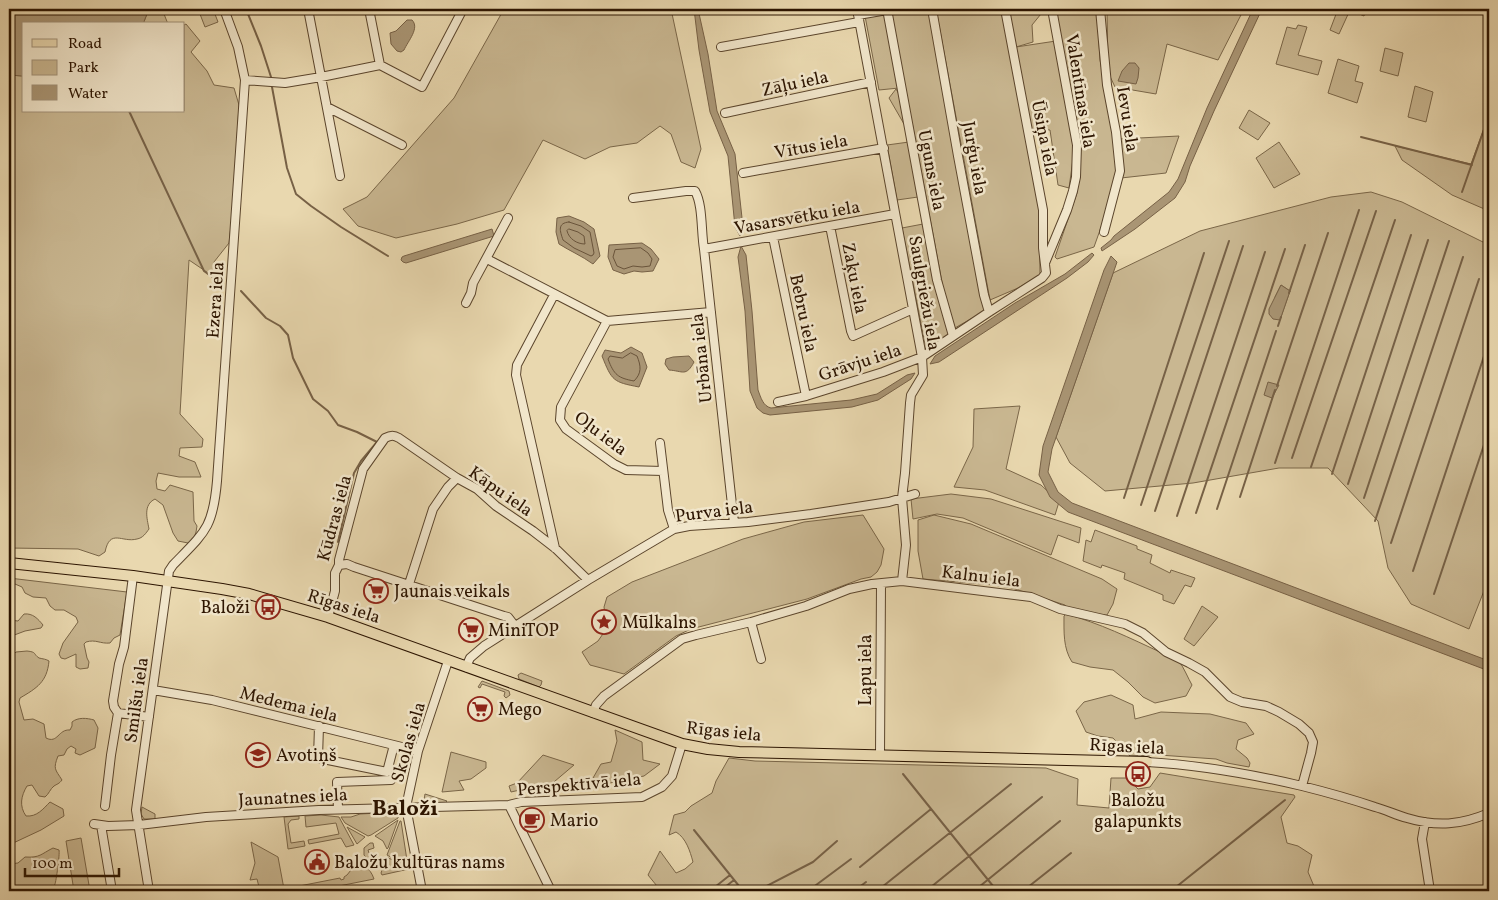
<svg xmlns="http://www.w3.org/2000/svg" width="1498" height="900" font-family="Vollkorn,serif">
<rect width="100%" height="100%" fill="#e9d8af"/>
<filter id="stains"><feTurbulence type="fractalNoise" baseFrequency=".004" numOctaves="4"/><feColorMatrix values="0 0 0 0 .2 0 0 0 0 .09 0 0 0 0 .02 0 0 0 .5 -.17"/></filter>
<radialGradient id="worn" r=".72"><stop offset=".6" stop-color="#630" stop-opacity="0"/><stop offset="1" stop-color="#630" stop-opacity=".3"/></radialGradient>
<path fill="#c9b791" stroke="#7a6648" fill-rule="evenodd" d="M149,9H162L168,24H143Z
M198,9H213L218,22L205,27Z
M504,9H671L701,149L695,168L681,162L671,134L660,126L637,143L610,147L585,159L543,140L504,210L457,224L396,238L358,226L343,209L367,197L454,98Z
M916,9H930L985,311L953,329L944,293L912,122L904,124L889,98L896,89L906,106L891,13Z
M936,9H1002L1039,207L1040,275L1018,288L990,300Z
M1008,9H1045L1032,25L1033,42L1016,47L1056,41L1074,152L1069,188L1058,185L1050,130L1030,129Z
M1055,9H1097L1100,60L1111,115L1118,174L1110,202L1094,247L1057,259L1055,257L1077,193L1080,153Z
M1107,9H1244L1218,60L1167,44L1156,94L1115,87L1108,72Z
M1338,9H1367L1364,16L1350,10L1339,34L1330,30Z
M885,14L899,88L879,90L865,16Z
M186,24L200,41L191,52L207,71L214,85L234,88L239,105L233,210L229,243L214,262L220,281L189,260L180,414L203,439L202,447L180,448L179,456L195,462L201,477H179L158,473L156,481L157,489L165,491L170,485L193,492L194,521L197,526L196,532L194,538L188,543L178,541L173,533L163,505L155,499C143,505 147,518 149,529C146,533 143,538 137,539C122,543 110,528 105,552L99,556L78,549L9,548V75L24,76V111H184V25Z
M1298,25L1307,27L1298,55L1322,61L1318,75L1276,64L1287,27L1296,29Z
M1385,48L1403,53L1398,76L1380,71Z
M1338,59L1359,66L1355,81L1363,83L1357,103L1328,93Z
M1415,86L1433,92L1426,122L1408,117Z
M1249,110L1270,123L1258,140L1239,128Z
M1489,115V211L1452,195L1402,160L1395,146L1471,164Z
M1179,136L1166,173L1121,178L1119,139Z
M909,142L918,197L897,200L887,145Z
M1279,142L1300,174L1274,188L1256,158Z
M1371,192L1402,202L1489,245V578L1469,629L1411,604L1388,568L1378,521L1328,468H1279L1193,483L1105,491L1070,463L1056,437L1113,273L1200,231L1331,197ZM1281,285L1290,291L1280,320L1275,297Z
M923,224L949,335L926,349L902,228Z
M1020,406L1006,469L1041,485L1059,502L1055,515L985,490L954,487L973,447L974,409Z
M951,494L991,499L1081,528L1079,543L1058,535L1051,555L963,518L937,514L913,519L911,499Z
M863,515L884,549L881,565L877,572L871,577L861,579L807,599L691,629L676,636L624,674L590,665L582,652L598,641L607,628L604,607L607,597L632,582L743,539L804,522Z
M934,515L971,524L1102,579L1117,589L1113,604L1107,615H1090L1067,609L1065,605L1012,588L994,585L923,579L918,551V520Z
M1095,530L1137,546V549L1152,555L1150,563L1170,573L1171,570L1195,578L1191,587L1185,585L1174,604L1163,600V595L1124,579L1125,573L1102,565L1101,568L1083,561L1086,540L1091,542Z
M9,578L127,592L120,635L114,638L110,643C100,644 96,639 86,642L84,644L87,658L89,662L88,668L80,669L76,667V654L65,659L61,658L59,654L63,643L78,622L76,617L64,610H55L50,606L46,598L33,597L25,593L22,587L15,584H9Z
M1202,606L1218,617L1194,646L1184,639Z
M24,614C33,613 38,619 43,625L41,628L25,631L9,637V620L18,621Z
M1066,614C1099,623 1130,638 1162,653C1167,656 1175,657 1179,661C1184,668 1188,678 1192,685L1186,696L1155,703L1143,697L1128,682L1113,670L1090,667L1072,662C1063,648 1064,632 1064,616Z
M27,651C37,652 33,654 39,658C43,659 46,659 49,661C47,682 37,688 20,698L19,702L24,720L33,719L44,724L46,738C58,744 58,729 70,730L72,726V722C78,717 87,718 94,720L98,728L95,748L80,755L75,753L76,749L71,746L67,749L64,755L58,756C53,769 55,769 62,780C59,784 57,784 54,786C50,789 49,794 45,797L39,796L32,785L27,786C21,796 19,806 26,816C37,817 43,809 50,802L63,809L64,816L41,830L9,845V659L16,652Z
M521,673L542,681L541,685L539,687L519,679L518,675Z
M482,681L509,691L510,695L506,698L504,696L505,692L482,684L480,688L478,687Z
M1111,695L1133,705L1135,719L1161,712L1210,714L1246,723L1254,734L1238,740L1236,749L1247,758L1250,763L1249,767L1227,763L1216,759L1159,755L1130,756L1113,738L1098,736L1086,732L1076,711L1084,702Z
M615,730L642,742L643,760L660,764L644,776L610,783L593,778L601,764L611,762L617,741Z
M451,752L486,762V768L471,779L459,781L464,790L442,792Z
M543,755L574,765L548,787L531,792L524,789L511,792L509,786L517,783Z
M729,758L755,761L1046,768L1078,779L1077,805L1109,808L1111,778H1127L1138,789L1150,787L1160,773L1294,795L1295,797L1281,817L1287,843L1298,846L1312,855L1308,872L1316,891H661L648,875L660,851L676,873L685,869L693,862C690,851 686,838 676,832L669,835L674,815L685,812L691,806L712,793L716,781Z
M425,794L447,801L444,804H426L424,800Z
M142,807L155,814V819H144L141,814Z
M398,812L400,815L398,818L371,835L368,836L345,823L341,817H351L360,814Z
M321,815L339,817L354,845L346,847L341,838L309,844L308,840L339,834L336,823L306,827L305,816Z
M299,816V819L291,820L288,824L291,843L304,841L305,846L288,849L284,817Z
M398,820L388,848L387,849L383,841L375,836Z
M400,821H401L408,867L387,855Z
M347,827L365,837L357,844Z
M81,838L90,891H74L66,841Z
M251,842L278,857L284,889L340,878L341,880L344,879V877L347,875L351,870L350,865C362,863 370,867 374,879L314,891H260L257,879L250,880L255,863Z
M370,843H373L374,848L368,850L369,853L375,854L377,856V858C371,861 367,859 364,855V848Z
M53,848L59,850C60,854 56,882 55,884C54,887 52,889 50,891H9V864L18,863L25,857C40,858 41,854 53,848Z
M387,857L409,869L382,875L381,873Z"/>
<path fill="#a99574" stroke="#776146" d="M9,9H149L143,24H24V76H22L9,75Z
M694,9H698L708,54L717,111L735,154L743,227L740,236L735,227L728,156L710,112L699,50Z
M1253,9H1262L1214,111L1190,166L1185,182L1175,198L1135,229L1102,251L1101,248L1111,240L1114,236L1169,192L1178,179L1207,108Z
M407,20H412C420,28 408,41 404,50L401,52L397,51L391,44L390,33L396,31Z
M1129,63H1135L1139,68L1138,78L1136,84L1118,81L1122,71Z
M569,216L584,222L594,229L600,256L593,264C582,256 570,251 559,244L556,232L557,218Z
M492,229L494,236L406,263L403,262L401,260L402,257L404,256Z
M642,243L651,249L659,259L653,271L642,272L634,271L624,274L613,270L608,257L609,245Z
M741,246L746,255L752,311L758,390C761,398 763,406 771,408L851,400L877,394L907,375L915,373L911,379L878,400L852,407L770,415L763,413L757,408L750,391L745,311L738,257Z
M1092,253L1094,255L1088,262L1067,278L939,362L930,364L935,356L1015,303L1065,274Z
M1111,256L1117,262L1052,449L1048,472L1058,492L1072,503L1489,661V671L1068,512L1050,497L1039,475L1043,446L1104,270Z
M1281,285L1290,291L1280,320L1273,319L1269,314V309Z
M631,347L642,353L647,367L639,387C613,382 612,381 602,356L605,350L621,353Z
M689,356L694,362C686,377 683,371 669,370L665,364L666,359L673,357Z
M1268,382L1279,385L1272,398L1264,395Z"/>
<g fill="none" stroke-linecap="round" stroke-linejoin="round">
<path stroke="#6a543a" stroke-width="1" d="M569,222L581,226L590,232L594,253L593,255L591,256L574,248L563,240C560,231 557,223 569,222Z
M569,229L578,232L584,236L585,244C577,244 569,239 567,231Z
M641,248L648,253L652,259L650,266L642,267L633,266L624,269L617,266L613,257L615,250Z
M631,353L637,356C641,366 642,373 634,381C618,378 614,375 608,359L610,356L622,358Z"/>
<path stroke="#776146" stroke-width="2" d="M246,9L261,46L271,77
M272,87L287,168L296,194L311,206L341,227L388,256
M129,111L204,271L223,285
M1361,137L1472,165
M1462,192L1489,115
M241,291L266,318L280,326L288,335L293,358L313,399L328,411L338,425L357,432L377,442L361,461L354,473L338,542
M1289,293L1305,245
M1278,326L1281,317
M1277,386L1328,233
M1292,458L1376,211
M1275,463L1359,210
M1311,467L1395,220
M1332,474L1411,235
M1348,484L1428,240
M1240,497L1275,390
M1124,498L1204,253
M1364,498L1449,241
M1141,505L1229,241
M1217,509L1276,331
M1155,511L1243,246
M1196,513L1285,249
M1177,516L1265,252
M1375,521L1463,257
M1391,543L1479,279
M1413,571L1489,341
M1434,594L1489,430
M903,774L997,891
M694,830L743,891
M860,867L931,809
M710,891L730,875
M720,891L734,880
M757,891L813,862L837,841
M808,891L851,859
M854,891L866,882
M877,891L1011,784
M926,891L1042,797
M974,891L1060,821
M1023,891L1071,853
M1171,891L1285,800"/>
<defs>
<path id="minor" d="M308,9L340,176
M369,9L380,65
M857,9L922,357L923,375L911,395L910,403L905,473L902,498L906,545L902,581
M887,9L937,280L953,336
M932,9L958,156L984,295L989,312
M1100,9L1107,85L1116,132L1120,171L1104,232
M858,15L893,9
M721,47L859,22
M380,65L422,87L463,9
M245,80L285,83L321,77L380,65
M327,107L402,145
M725,113L871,82
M743,173L884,148
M633,198L686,191H695C703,205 701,232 704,249L734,523
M830,226L851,331L853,336L913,309
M773,237L806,396
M704,249L895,214
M487,259L607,321L711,312
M1045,263L1067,210L1073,191L1076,177L1077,145L1052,9
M554,295L517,365L516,375L555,548
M466,303L471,293L473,283L508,218
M607,321L561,407L560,420L566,429L614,464L626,470L663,471
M778,402L806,396L883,372L922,357L989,312L1042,278L1046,273L1043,248V210L1005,9
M660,443L668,510L674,529
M339,565L347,564L354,567L504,616L508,617L515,626
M409,584L433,509L448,487L457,478
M328,617L335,591V573L339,565V560L363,469L385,438C391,435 394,435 399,438L457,478L477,489L496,506L533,531L555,548L588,580
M751,622L761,659
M466,667L470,658L484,646L588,580L674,529L689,526L748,522L811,514L889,502L915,494
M153,690L212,700L418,751
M118,713L149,717
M593,713L596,705L604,696L682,639L696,635L751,622L806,606L849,589L872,584L902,581L1031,597L1060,609L1125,624L1143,633L1166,652L1189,663L1205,672L1230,697L1242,702L1266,706L1279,712L1299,724L1309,733L1313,742L1311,753L1302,786
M319,726L318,758L387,772L394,745
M880,755L881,584
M1147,762C1199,765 1251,774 1302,786C1326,792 1351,799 1375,807C1386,810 1396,815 1407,818C1437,827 1461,825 1489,813
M509,805L551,891
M105,806L111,755L118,713L114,707L113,701L119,664L124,647L133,576
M338,809L337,782L391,780
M1425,822L1422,839L1430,891
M94,824L108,826L139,825L206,817L319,810L509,805L521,802L642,797L662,787L672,776L682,744
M101,825L112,891
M149,891L136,810L169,571L173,565C205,532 213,528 217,481L245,80L238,47L224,9
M422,891L406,807L418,751L448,661"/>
<path id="major" d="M9,563L133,576L222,589L249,594L328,617L682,744L708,749L739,752L1147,762"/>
</defs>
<use href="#minor" stroke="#5b452c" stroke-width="10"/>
<use href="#major" stroke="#2c1400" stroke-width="12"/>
<use href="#minor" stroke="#f1e6cb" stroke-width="8"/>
<use href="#major" stroke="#e9d8af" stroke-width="10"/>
</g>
<defs>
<symbol id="supermarket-ring" viewBox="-11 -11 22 22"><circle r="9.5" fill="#f1e6cb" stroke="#8f2418" stroke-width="1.5"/><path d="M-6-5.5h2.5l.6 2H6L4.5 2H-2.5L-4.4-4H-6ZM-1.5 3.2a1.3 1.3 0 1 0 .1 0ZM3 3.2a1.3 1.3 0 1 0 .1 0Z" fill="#8f2418"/></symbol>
<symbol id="bus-ring" viewBox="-11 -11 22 22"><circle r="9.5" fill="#f1e6cb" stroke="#8f2418" stroke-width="1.5"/><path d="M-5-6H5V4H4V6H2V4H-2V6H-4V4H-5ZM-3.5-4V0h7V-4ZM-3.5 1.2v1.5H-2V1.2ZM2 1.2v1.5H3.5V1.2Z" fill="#8f2418"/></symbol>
<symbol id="sight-ring" viewBox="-11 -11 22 22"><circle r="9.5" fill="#f1e6cb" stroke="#8f2418" stroke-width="1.5"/><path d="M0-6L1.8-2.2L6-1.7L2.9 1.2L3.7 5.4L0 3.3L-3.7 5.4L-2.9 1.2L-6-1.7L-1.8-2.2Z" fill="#8f2418"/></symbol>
<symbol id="school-ring" viewBox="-11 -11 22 22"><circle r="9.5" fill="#f1e6cb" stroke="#8f2418" stroke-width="1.5"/><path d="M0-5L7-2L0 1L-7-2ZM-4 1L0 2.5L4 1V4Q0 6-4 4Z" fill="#8f2418"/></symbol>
<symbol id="cafe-ring" viewBox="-11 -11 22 22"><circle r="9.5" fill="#f1e6cb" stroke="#8f2418" stroke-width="1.5"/><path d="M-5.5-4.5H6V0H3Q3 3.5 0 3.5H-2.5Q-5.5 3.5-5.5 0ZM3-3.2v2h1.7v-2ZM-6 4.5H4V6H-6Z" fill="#8f2418"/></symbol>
<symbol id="civic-ring" viewBox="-11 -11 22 22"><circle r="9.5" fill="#f1e6cb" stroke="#8f2418" stroke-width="1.5"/><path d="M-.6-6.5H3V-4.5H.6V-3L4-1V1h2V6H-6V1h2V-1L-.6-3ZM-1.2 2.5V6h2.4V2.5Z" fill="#8f2418"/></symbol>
</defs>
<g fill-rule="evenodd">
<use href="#supermarket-ring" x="362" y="577" width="28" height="28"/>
<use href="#bus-ring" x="254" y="593" width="28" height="28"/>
<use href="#sight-ring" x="590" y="608" width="28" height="28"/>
<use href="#supermarket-ring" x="457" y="616" width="28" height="28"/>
<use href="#supermarket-ring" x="466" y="695" width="28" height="28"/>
<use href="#school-ring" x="244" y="741" width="28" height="28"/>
<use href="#bus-ring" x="1124" y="760" width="28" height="28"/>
<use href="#cafe-ring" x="518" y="806" width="28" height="28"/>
<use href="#civic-ring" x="303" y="848" width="28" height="28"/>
</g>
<g text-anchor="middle" stroke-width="5" stroke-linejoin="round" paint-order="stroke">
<g font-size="18" fill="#2c1400" stroke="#f1e6cb">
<text transform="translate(795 83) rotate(-12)" y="6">Zāļu iela</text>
<text transform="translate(1081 91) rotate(81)" y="6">Valentīnas iela</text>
<text transform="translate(1128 119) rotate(81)" y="6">Ievu iela</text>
<text transform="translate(1045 138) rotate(79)" y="6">Ūsiņa iela</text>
<text transform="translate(811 146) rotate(-10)" y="6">Vītus iela</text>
<text transform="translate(975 158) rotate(80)" y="6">Jurģu iela</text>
<text transform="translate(932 170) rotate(79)" y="6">Uguns iela</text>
<text transform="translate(797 217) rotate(-10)" y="6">Vasarsvētku iela</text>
<text transform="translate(855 278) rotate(79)" y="6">Zaķu iela</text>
<text transform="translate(925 293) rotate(80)" y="6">Saulgriežu iela</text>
<text transform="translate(215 300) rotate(-86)" y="6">Ezera iela</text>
<text transform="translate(804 313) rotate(78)" y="6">Bebru iela</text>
<text transform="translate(701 358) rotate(-96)" y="6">Urbāna iela</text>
<text transform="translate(860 362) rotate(-18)" y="6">Grāvju iela</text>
<text transform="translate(601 433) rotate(37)" y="6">Oļu iela</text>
<text transform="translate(501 491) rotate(35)" y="6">Kāpu iela</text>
<text transform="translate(714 511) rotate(-7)" y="6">Purva iela</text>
<text transform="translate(334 518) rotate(-75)" y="6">Kūdras iela</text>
<text transform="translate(981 576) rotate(7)" y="6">Kalnu iela</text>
<text transform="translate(344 606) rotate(18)" y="6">Rīgas iela</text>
<text transform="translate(865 670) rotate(-90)" y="6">Lapu iela</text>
<text transform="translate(136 700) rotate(-82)" y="6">Smilšu iela</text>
<text transform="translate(289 704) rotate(14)" y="6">Medema iela</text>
<text transform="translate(724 731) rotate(6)" y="6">Rīgas iela</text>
<text transform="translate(408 742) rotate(-74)" y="6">Skolas iela</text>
<text transform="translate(1127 746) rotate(3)" y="6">Rīgas iela</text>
<text transform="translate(579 784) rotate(-5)" y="6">Perspektīvā iela</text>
<text transform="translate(293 797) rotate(-3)" y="6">Jaunatnes iela</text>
</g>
<g font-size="18" fill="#2c1400" stroke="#f1e6cb" text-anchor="start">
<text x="394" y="597">Jaunais veikals</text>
<text x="250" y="613" text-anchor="end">Baloži</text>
<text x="622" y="628">Mūlkalns</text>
<text x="488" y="636">MiniTOP</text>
<text x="498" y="715">Mego</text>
<text x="276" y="761">Avotiņš</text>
<text x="1138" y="806" text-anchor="middle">Baložu<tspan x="1138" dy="21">galapunkts</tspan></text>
<text x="550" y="826">Mario</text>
<text x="334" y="868">Baložu kultūras nams</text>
</g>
<g font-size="22" font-weight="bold" fill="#2c1400" stroke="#f1e6cb">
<text x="405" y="815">Baloži</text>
</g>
</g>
<rect width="1498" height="900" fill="none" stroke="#e9d8af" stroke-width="30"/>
<rect x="10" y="10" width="1478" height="880" fill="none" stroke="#2c1400" stroke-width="2.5"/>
<rect x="15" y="15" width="1468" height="870" fill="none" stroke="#2c1400"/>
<rect x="22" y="22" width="162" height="90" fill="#f1e6cb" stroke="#a2927a"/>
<rect x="32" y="39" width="25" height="8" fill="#e9d8af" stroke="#a2927a"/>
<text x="68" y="48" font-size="15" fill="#2c1400">Road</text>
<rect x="32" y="60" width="25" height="15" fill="#c9b791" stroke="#a2927a"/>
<text x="68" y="72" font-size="15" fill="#2c1400">Park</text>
<rect x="32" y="85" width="25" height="15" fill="#a99574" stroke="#a2927a"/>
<text x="68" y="98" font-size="15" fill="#2c1400">Water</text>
<path d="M25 868v8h94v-8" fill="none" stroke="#2c1400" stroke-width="2.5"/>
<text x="32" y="868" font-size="15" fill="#2c1400" stroke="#f1e6cb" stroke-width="4" paint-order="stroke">100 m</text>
<rect width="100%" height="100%" filter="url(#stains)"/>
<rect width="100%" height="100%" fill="url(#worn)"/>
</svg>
